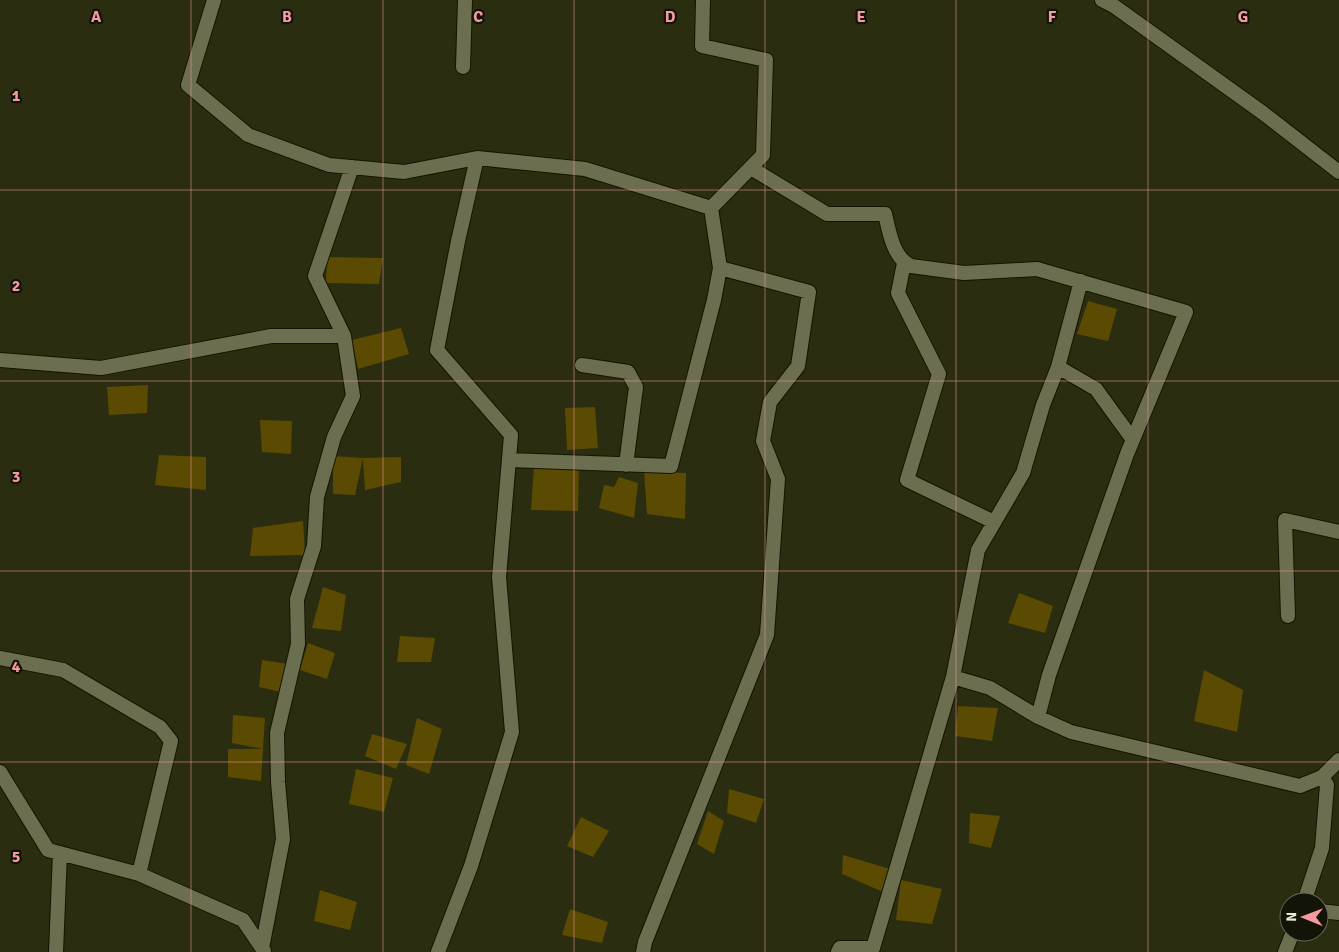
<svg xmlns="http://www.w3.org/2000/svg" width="1339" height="952" font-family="Signika,sans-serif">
<rect width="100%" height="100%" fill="#2b2d11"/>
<path fill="#5b4a01" d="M327,257L383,258L379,284L326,283Z
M1088,301L1117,309L1108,341L1077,334Z
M401,328L409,354L358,369L352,340Z
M148,385L147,413L109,415L107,387Z
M595,407L598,448L567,450L565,408Z
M260,420L292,421L291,454L262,452Z
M159,455L206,457V490L155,485Z
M333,456L363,458L355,495L333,494Z
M401,457V482L365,490L363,458Z
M534,465H579L578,511L531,510Z
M644,471L686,473L685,519L647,514Z
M619,477L638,483L634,518L599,508L604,485L614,487Z
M303,521L305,555L250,556L253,528Z
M323,587L346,595L341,631L312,628Z
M1019,593L1053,606L1045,633L1008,623Z
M400,636L435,638L431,662H397Z
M308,643L335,653L327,679L300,670Z
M262,660L288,664L285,693L259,687Z
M1204,670L1243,690L1237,732L1194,721Z
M958,706L998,708L992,741L955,736Z
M233,715L265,718L263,749L232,743Z
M417,718L442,729L429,774L406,765Z
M372,734L407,744L396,769L365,756Z
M228,749H263L261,781L228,777Z
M356,769L393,778L384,812L349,804Z
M729,789L764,799L756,823L727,813Z
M708,811L724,821L714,854L697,844Z
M970,813L1000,816L991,848L969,843Z
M581,817L609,831L593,857L567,846Z
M843,855L890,869L883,892L842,874Z
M901,880L942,889L932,924L896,920Z
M320,890L357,902L350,930L314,921Z
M570,909L608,922L602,943L562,935Z"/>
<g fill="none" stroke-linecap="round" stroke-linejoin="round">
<defs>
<path id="minor" d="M214,0L188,85L248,135L329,165L404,172L477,158L458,241L437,350L511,435L499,577L512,732L471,866L438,952
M703,0L702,46L766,60L763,155L711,208
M1102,0L1114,6L1263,113L1339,172
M463,67L465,0
M477,158L585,169L711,208L720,268L809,292L798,366L770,402L763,441L778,479L767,635L645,942L643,952
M751,168L827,214H885C889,231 893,258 911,266L964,273L1037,269L1186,312L1127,454L1049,675L1038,717
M904,263L898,293L939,374L907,480L994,522
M0,360L101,368L271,336H344
M582,365L628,372L636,387L626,465
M1058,367L1081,281
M509,460L671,466L714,300L720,268
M1288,616L1285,520L1339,532
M0,658L63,670L160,727L171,741L139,874
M953,677L990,688L1038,717L1071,732L1300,786L1322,777L1339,760
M0,772L48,850L139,874L243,920L264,951
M1304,902L1322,848L1327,785L1322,777
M1319,911L1339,913
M262,948L283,839L278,782L277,733L298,644L297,599L314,546L317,497L334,437L353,396L344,336L315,276L352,167
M56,952L60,853
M838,952L840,948H873L953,677L978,550L1023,473L1043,405L1058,367L1096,389L1133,440
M1285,952L1293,932"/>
</defs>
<use href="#minor" stroke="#131500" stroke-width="16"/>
<use href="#minor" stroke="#6b6f50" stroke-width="14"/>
</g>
<path fill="none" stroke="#f49aa0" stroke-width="1" stroke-opacity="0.55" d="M191,0V952M383,0V952M574,0V952M765,0V952M956,0V952M1148,0V952M0,190H1339M0,381H1339M0,571H1339M0,762H1339"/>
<g font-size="16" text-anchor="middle" font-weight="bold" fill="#f49aa0" stroke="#131408" stroke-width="4.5" stroke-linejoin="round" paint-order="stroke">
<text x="96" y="22">A</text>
<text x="287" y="22">B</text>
<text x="478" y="22">C</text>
<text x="670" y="22">D</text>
<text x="861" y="22">E</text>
<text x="1052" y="22">F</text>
<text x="1243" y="22">G</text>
<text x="16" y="101">1</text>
<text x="16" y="291">2</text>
<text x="16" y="482">3</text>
<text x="16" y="672">4</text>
<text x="16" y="862">5</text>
</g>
<g transform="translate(1304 917) rotate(271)"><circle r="24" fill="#131408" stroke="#686a5c"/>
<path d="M0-4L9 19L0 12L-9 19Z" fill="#f49aa0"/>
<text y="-8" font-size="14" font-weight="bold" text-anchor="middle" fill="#e8ead9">N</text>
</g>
</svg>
